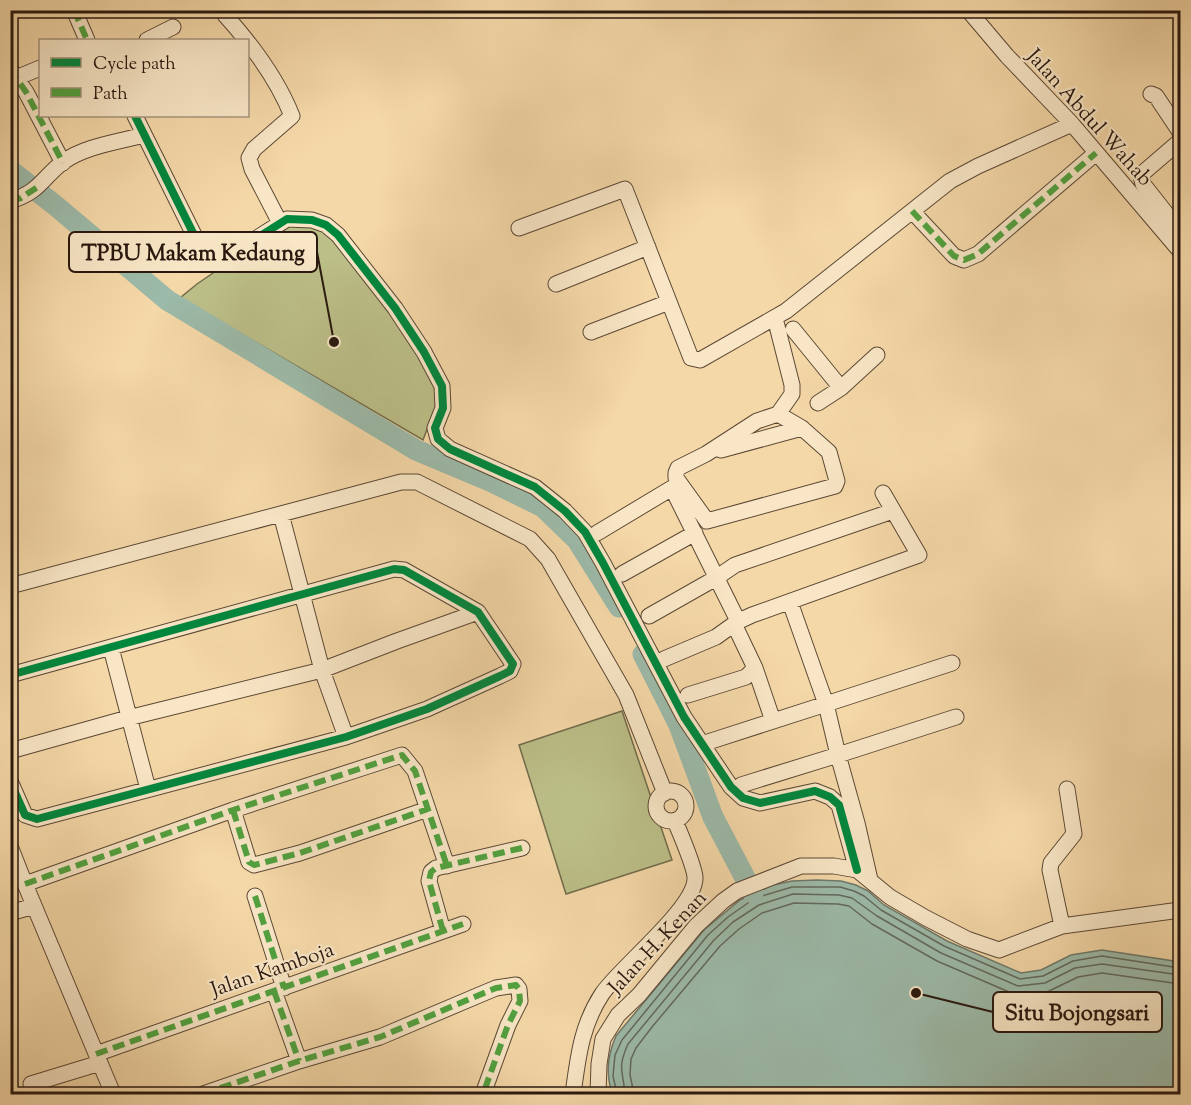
<svg xmlns="http://www.w3.org/2000/svg" width="1191" height="1105" font-family="'Sorts Mill Goudy',serif">
<rect width="100%" height="100%" fill="#f5d8a8"/>
<filter id="stains"><feTurbulence type="fractalNoise" baseFrequency=".00333" numOctaves="4"/><feColorMatrix values="0 0 0 0 .2 0 0 0 0 .09 0 0 0 0 .02 0 0 0 .5 -.17"/></filter>
<radialGradient id="worn" r=".72"><stop offset=".6" stop-color="#630" stop-opacity="0"/><stop offset="1" stop-color="#630" stop-opacity=".3"/></radialGradient>
<path fill="#bcbf88" stroke="#726c4c" stroke-width="1.5" d="M282,226L319,227L334,239L396,318L428,367L436,390V405L423,440L180,298L197,284Z
M622,711L672,860L566,894L519,745Z"/>
<path fill="#9cbaa9" stroke="#6e796b" stroke-width="1.5" d="M817,880L841,881L856,885L868,891L884,905L947,941L1021,973L1041,970L1071,955L1102,950L1180,962V1094H612C606,1073 607,1057 616,1036L704,930L740,900L773,885L792,881Z"/>
<g fill="none" stroke-linecap="round" stroke-linejoin="round">
<path stroke="#62695c" stroke-width="1.5" d="M617,1094L613,1076L615,1055L622,1040L708,935L728,917L755,898L792,887H840L854,891L864,896L881,910L944,946L1020,979L1043,976L1073,961L1102,956L1180,968
M625,1094C623,1070 617,1069 628,1044L714,940L733,922L759,905L793,894L839,895L852,898L877,916L941,953L1018,986L1045,983L1075,968L1102,964L1180,975
M634,1094L630,1075L631,1059L636,1048L652,1027L720,946L739,929L762,913L794,903L838,904L849,906L872,924L937,961L1016,995L1047,992L1078,977L1102,973L1180,984"/>
<path stroke="#9cbaa9" stroke-width="21" d="M10,170L56,206L167,300L416,450L490,481L543,507L577,540L619,607
M643,654L679,725L713,817L753,893"/>
<defs>
<path id="minor" d="M74,10L87,40
M968,10L1007,56L1072,124L1180,251
M225,15C252,45 277,78 292,116L254,149L249,158L252,169L280,223
M147,40L173,27
M10,69L26,92L63,163
M16,78L40,68
M1151,94L1156,96L1180,132
M135,116L201,249L210,258L221,261L287,219L312,220L326,225L338,235L395,308L424,352L442,386L443,408L435,428L438,439L450,449L535,487L565,511L585,532L603,563L684,717L731,787L743,798L760,803L815,791L830,797L839,805L857,870
M1180,141L1144,172L1141,176L1143,184L1180,231
M10,201C40,192 42,178 63,162C85,146 118,142 144,135
M912,211L954,256L964,260L978,254L1096,153
M519,228L625,189L691,358L700,360L786,311L950,181L978,166L1072,124
M556,284L648,247
M775,318L792,385V394L778,414L757,421L706,454L678,468L676,473V478L707,521L835,486L837,481L829,452L802,428L778,414
M793,329L841,388
M591,332L669,302
M818,403L841,388L877,355
M721,450L802,428
M281,514L322,670L346,737
M597,533L672,488L738,621
M622,574L695,533
M10,586L401,482H417L530,539L548,559L626,695L665,793
M649,616L716,578L735,565L893,511
M111,648L148,789
M664,659L716,637L737,622L752,615L919,555L883,493
M755,668L773,721
M10,675L394,569L404,570L478,612L513,664L510,671L500,676L427,709L346,737L37,819L25,815L10,781
M688,695L746,677L755,668L734,624
M708,742L826,704L790,602
M10,751L128,718L322,670L397,641L478,612
M741,785L838,755L826,704L952,663
M656 806a15 15 0 1 1 30 0a15 15 0 1 1-30 0Z
M233,810L249,862L254,865L300,853L428,809
M10,846L25,884L113,1094
M870,880L857,823L838,755L956,717
M25,884L233,810L402,755L415,771L447,866
M255,896L284,988
M10,913L34,906
M1062,926L1050,870L1051,863L1074,834L1067,789
M443,931L429,881L431,872L436,868L522,848
M274,991L299,1061
M96,1054L463,924
M31,1084L100,1063
M203,1094L299,1061L380,1037L484,993L496,988L516,985L519,989L520,1001L508,1025L483,1094
M573,1094C578,1058 581,1026 602,994C620,967 697,907 695,877C694,865 680,833 675,821
M598,1094L599,1064L603,1039L618,1015L639,995L696,926L723,901L737,891L801,866H834L857,870L890,897L926,918L967,939L999,950L1062,926L1180,910"/>
</defs>
<use href="#minor" stroke="#5c4835" stroke-width="17"/>
<use href="#minor" stroke="#f8e6c6" stroke-width="15"/>
<path stroke="#51a13f" stroke-width="6" stroke-dasharray="12 6" stroke-linecap="butt" d="M74,10L87,40
M10,69L26,92L63,163
M10,201L21,198L39,186
M912,211L954,256L964,260L978,254L1096,153
M233,810L249,862L254,865L300,853L428,809
M25,884L233,810L402,755L415,771L447,866
M255,896L284,988
M443,931L429,881L431,872L436,868L522,848
M274,991L299,1061
M96,1054L463,924
M203,1094L299,1061L380,1037L484,993L496,988L516,985L519,989L520,1001L508,1025L483,1094"/>
<defs>
<path id="cycleway" d="M135,116L201,249L210,258L221,261L287,219L312,220L326,225L338,235L395,308L424,352L442,386L443,408L435,428L438,439L450,449L535,487L565,511L585,532L603,563L684,717L731,787L743,798L760,803L815,791L830,797L839,805L857,870
M10,675L394,569L404,570L478,612L513,664L510,671L500,676L427,709L346,737L37,819L25,815L10,781"/>
</defs>
<use href="#cycleway" stroke="#f8e6c6" stroke-width="11"/>
<use href="#cycleway" stroke="#00873e" stroke-width="8"/>
</g>
<g text-anchor="middle" stroke-width="4.5" stroke-linejoin="round" paint-order="stroke">
<g font-size="21" fill="#29180f" stroke="#f8e6c6">
<text transform="translate(1090 117) rotate(48)" y="7">Jalan Abdul Wahab</text>
<text transform="translate(657 942) rotate(-47)" y="7">Jalan H. Kenan</text>
<text transform="translate(272 969) rotate(-19)" y="7">Jalan Kamboja</text>
</g>
</g>
<path fill="none" stroke="#29180f" stroke-width="2" d="M334 342L317 252M916 993L993 1012"/>
<g fill="#29180f" stroke="#f8e6c6" stroke-width="2">
<circle cx="334" cy="342" r="6"/>
<circle cx="916" cy="993" r="6"/>
</g>
<g fill="#f8e6c6" stroke="#29180f" stroke-width="2">
<rect x="69" y="232" width="248" height="40" rx="6"/>
<rect x="993" y="992" width="169" height="40" rx="6"/>
</g>
<g font-size="22" text-anchor="middle" font-weight="bold" fill="#29180f">
<text x="193" y="260">TPBU Makam Kedaung</text>
<text x="1077" y="1020">Situ Bojongsari</text>
</g>
<rect width="1191" height="1105" fill="none" stroke="#f5d8a8" stroke-width="36"/>
<rect x="12" y="12" width="1167" height="1081" fill="none" stroke="#29180f" stroke-width="3"/>
<rect x="18" y="18" width="1155" height="1069" fill="none" stroke="#29180f" stroke-width="1.5"/>
<rect x="39" y="39" width="210" height="78" fill="#f8e6c6" stroke="#a5947d" stroke-width="1.5"/>
<rect x="51" y="58" width="30" height="9" fill="#00873e" stroke="#a5947d" stroke-width="1.5"/>
<text x="93" y="69" font-size="18" fill="#29180f">Cycle path</text>
<rect x="51" y="88" width="30" height="9" fill="#51a13f" stroke="#a5947d" stroke-width="1.5"/>
<text x="93" y="99" font-size="18" fill="#29180f">Path</text>
<rect width="100%" height="100%" filter="url(#stains)"/>
<rect width="100%" height="100%" fill="url(#worn)"/>
</svg>
